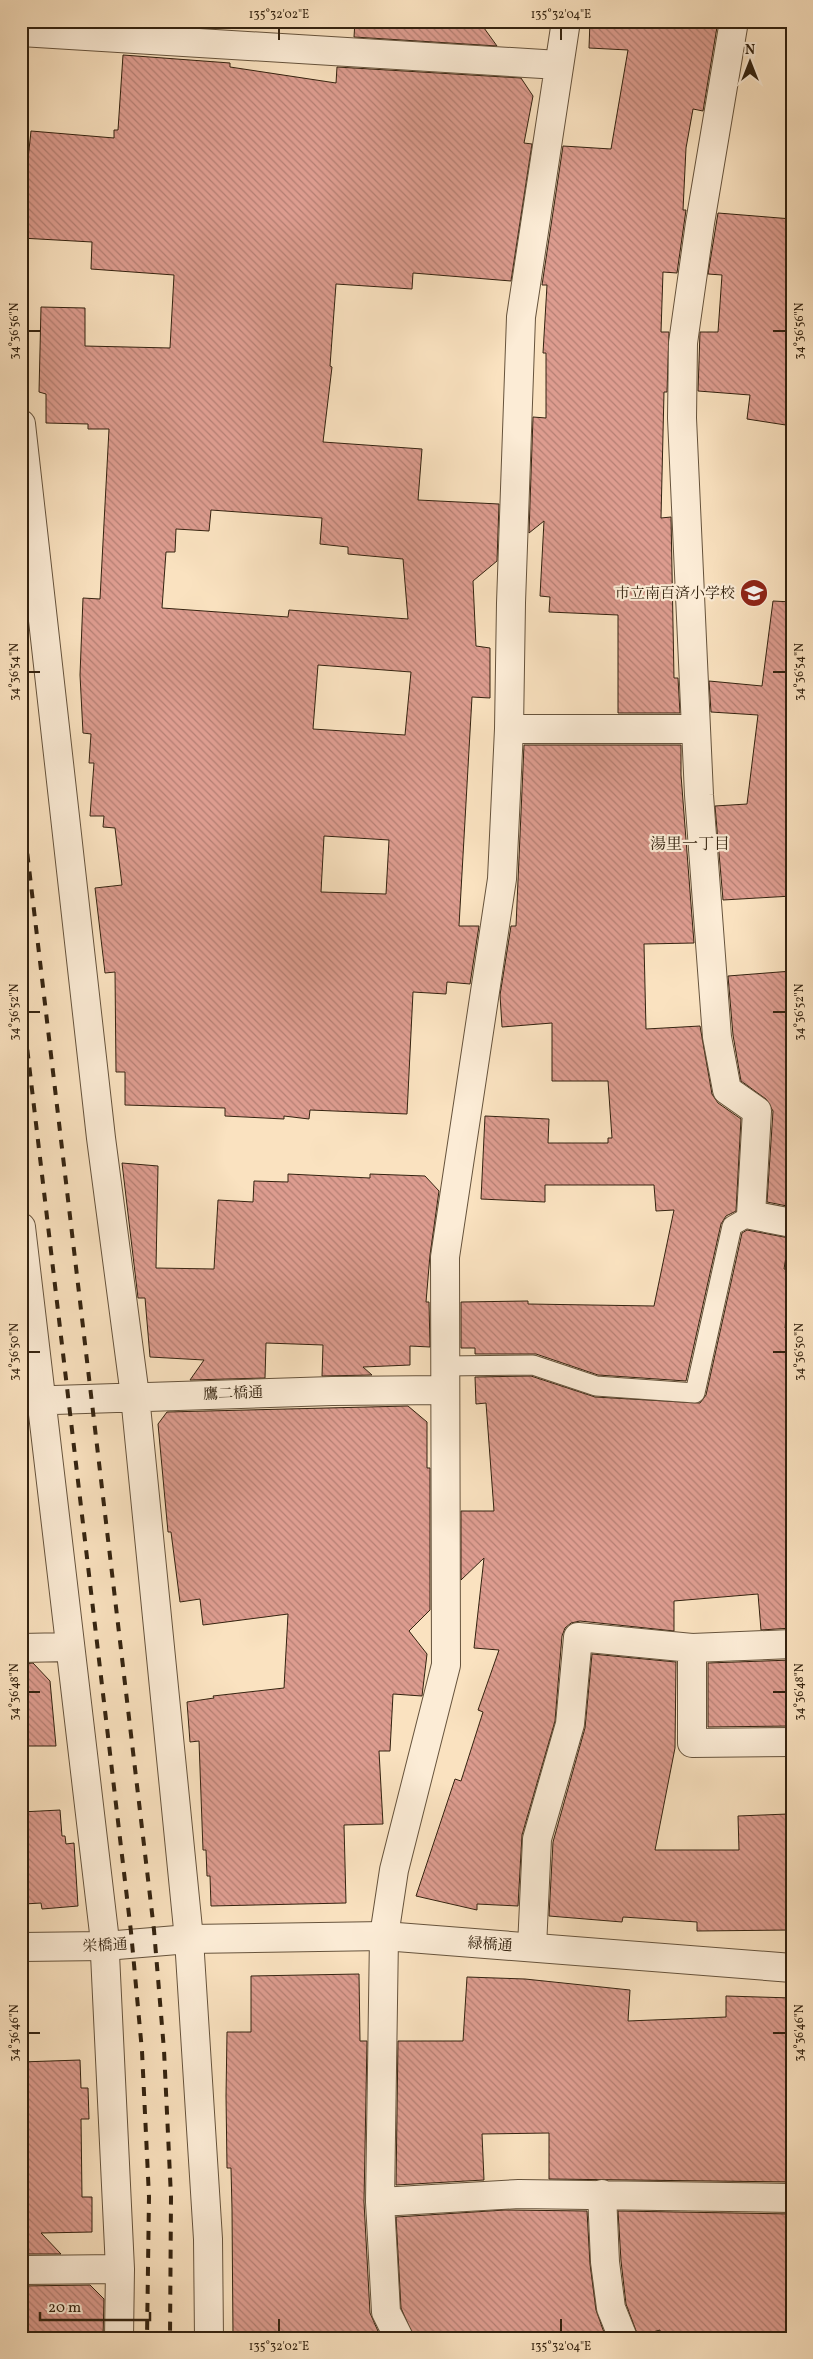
<svg xmlns="http://www.w3.org/2000/svg" width="813" height="2359" font-family="Vollkorn,'Noto Serif JP',serif">
<defs>
<pattern id="building-back-hatch" width="6" height="6" patternUnits="userSpaceOnUse" patternTransform="scale(1.25)"><rect width="6" height="6" fill="#dd9c8f"/><path d="M-1 5l2 2M0 0l6 6M5-1l2 2" fill="none" stroke="#b47f73"/></pattern>
</defs>
<rect width="100%" height="100%" fill="#fae2c0"/>
<filter id="stains"><feTurbulence type="fractalNoise" baseFrequency=".004" numOctaves="4"/><feColorMatrix values="0 0 0 0 .2 0 0 0 0 .09 0 0 0 0 .02 0 0 0 .5 -.17"/></filter>
<radialGradient id="worn" r=".72"><stop offset=".6" stop-color="#630" stop-opacity="0"/><stop offset="1" stop-color="#630" stop-opacity=".3"/></radialGradient>
<path fill="url(#building-back-hatch)" stroke="#342310" fill-rule="evenodd" d="M355,21H479L497,46L354,37Z
M590,21H718L703,111L693,109L686,148L683,210H686L677,273L663,272L661,332H669L667,392H664L661,518L671,517L674,678H678L680,713H618V615L549,612L550,597L540,596L544,521L529,533L533,417L546,418V353H543L547,285H542L563,146L611,149L628,50L589,48Z
M123,55L230,63V67L336,83L337,67L521,78L533,96L524,143L532,144L511,281L413,273L412,289L336,284L330,366L332,367L323,442L422,449L418,500L499,504L497,561L473,581L476,646L490,648V698L472,697L459,926H479L470,984L447,982L446,994L413,992L407,1114L310,1110L309,1119L284,1116V1119L225,1116V1108L125,1105V1072H116L115,972L105,973L95,888L122,885L115,828L103,827L104,816H90L94,763H89L91,734L83,733L80,675L83,598L100,599L109,429H88V424L46,423V394L39,392L41,307L85,308V346L170,348L174,275L91,269L92,242L21,238V159H28L31,131L114,138V130H118ZM211,510L322,518L320,544L348,547V554L403,559L408,619L289,610L288,617L162,608L166,552H175L176,529L209,531ZM318,665L411,672L405,735L313,729ZM324,836L389,840L386,894L321,892Z
M718,213L792,219V426L747,419L750,395L698,391L700,332H718L722,275L708,274Z
M773,601L792,602V896L723,900L715,806L747,804L758,715L711,712L709,681L762,686Z
M524,745H681V775L694,943L644,944L646,1029L700,1026L712,1094L718,1103L741,1119L736,1211L726,1216L721,1224L686,1381L598,1375L536,1354H475V1348H461V1302L528,1301V1304L654,1306L674,1210L656,1211L654,1185H545V1202L481,1199L485,1116L549,1119L548,1143H608V1138H612L608,1081H552V1023L502,1027L500,995L511,926H516Z
M792,971V1207L767,1202L773,1111L766,1099L741,1081L733,1035L728,976Z
M122,1163L158,1166L156,1268L214,1269L218,1200L253,1202L254,1181L288,1182V1174L370,1178V1174L425,1176L439,1191L430,1255L426,1302H429L430,1347L410,1346V1365L363,1367L372,1375L322,1376L323,1345L266,1343L265,1378L190,1380L204,1360L150,1357L145,1298H138Z
M747,1230L789,1238L784,1269L792,1270L785,1328H792V1628L761,1630L758,1594L674,1601V1631L580,1621L571,1623L565,1628L562,1636L555,1721L522,1835L518,1906L477,1904V1910L416,1896L455,1779L461,1781L483,1712L478,1710L499,1650L474,1648L484,1558L461,1580V1511H494L486,1403L476,1404L475,1377L531,1376L595,1397L700,1403L706,1395L742,1233Z
M408,1406L427,1422V1468H430V1610L409,1631L427,1654L422,1696L393,1694L390,1751H379L383,1824L344,1825L346,1903L211,1906L210,1876H207L206,1850H203L199,1741L190,1742L187,1702L214,1698L213,1696L284,1688L288,1614L203,1625L200,1599L180,1602L171,1532H168L158,1424L167,1412Z
M592,1654L676,1662L675,1748L655,1850H739L738,1816L788,1814L789,1832H792V1930L697,1931V1922L623,1917L622,1922L549,1916L553,1842L585,1728Z
M792,1660V1726L708,1727V1663Z
M33,1663L50,1681L56,1746H21V1664Z
M60,1810L62,1836H65L66,1844L74,1843L78,1906L42,1909L41,1903L24,1904V1894H21V1812Z
M359,1974L360,2041H367L364,2202L370,2313L381,2338H233L232,2209L231,2168H227L226,2096L227,2032H251V1976Z
M467,1977L525,1979L630,1990L628,2021L726,2017V1996L792,1998V2182L549,2179V2133L482,2134L484,2180L396,2185L398,2041H463Z
M80,2060L81,2088H88L89,2119H81L82,2197H92V2232L41,2233L61,2254H27L26,2178H21V2062Z
M505,2210L587,2211L590,2264L596,2310L606,2338H414L401,2308L396,2217Z
M618,2211L792,2214V2338H660V2330L638,2336L626,2304L621,2261Z
M90,2285L104,2299L103,2338H21V2286Z"/>
<g fill="none" stroke-linecap="round" stroke-linejoin="round">
<defs>
<path id="service" d="M445,1366L533,1365L596,1386L695,1393L732,1226L751,1215"/>
<path id="minor" d="M734,21L700,223L683,343L682,418L699,795L717,1037L727,1090L757,1111L751,1215L792,1223
M21,32L559,65
M21,424L101,1138L135,1396L189,1939L208,2239L209,2338
M509,729H696
M21,1227L104,1933L120,2269L119,2338
M23,1401L332,1391L444,1390
M21,1648L69,1647
M692,1648V1743L792,1742
M532,1947L537,1839L570,1724L578,1637L692,1648L792,1644
M602,2194L605,2262L611,2308L623,2338
M380,2202L519,2194L792,2198
M21,2270L120,2269
M399,2338L386,2312L380,2202L384,1936L394,1870L446,1665L445,1257L502,879L509,729L511,603L521,317L566,21"/>
<path id="tertiary" d="M21,1947L105,1946L189,1939L384,1936L792,1968"/>
</defs>
<use href="#service" stroke="#66533c" stroke-width="21"/>
<use href="#minor" stroke="#66533c" stroke-width="30"/>
<use href="#tertiary" stroke="#66533c" stroke-width="30"/>
<use href="#service" stroke="#fcecd6" stroke-width="19"/>
<use href="#minor" stroke="#fcecd6" stroke-width="28"/>
<use href="#tertiary" stroke="#fcecd6" stroke-width="28"/>
<path stroke="#342310" stroke-width="4" stroke-dasharray="9 9" stroke-linecap="butt" d="M21,800L154,1930L164,2050L171,2197L170,2338
M21,996L131,1932L142,2051L149,2197L147,2338"/>
</g>
<path fill="none" stroke="#342310" stroke-width="2" d="M279,28V40M561,28V40M28,331H40M773,331H786M28,672H40M773,672H786M28,1012H40M773,1012H786M28,1352H40M773,1352H786M28,1692H40M773,1692H786M28,2033H40M773,2033H786M279,2319V2332M561,2319V2332"/>
<defs>
<symbol id="school-disc" viewBox="-11 -11 22 22"><circle r="9.5" fill="#8f2418" stroke="#fcecd6"/><path d="M0-5L7-2L0 1L-7-2ZM-4 1L0 2.5L4 1V4Q0 6-4 4Z" fill="#fff"/></symbol>
</defs>
<g fill-rule="evenodd">
<use href="#school-disc" x="738" y="577" width="32" height="32"/>
</g>
<g text-anchor="middle" stroke-width="4.5" stroke-linejoin="round" paint-order="stroke">
<g font-size="15" fill="#342310" stroke="#fcecd6" text-anchor="end">
<text x="735" y="598">市立南百済小学校</text>
</g>
<g font-size="15" fill="#342310" stroke="#fcecd6">
<text transform="translate(233 1393) rotate(-2)" y="5">鷹二橋通</text>
<text transform="translate(490 1944) rotate(4)" y="5">緑橋通</text>
<text transform="translate(105 1945) rotate(-3)" y="5">栄橋通</text>
</g>
<g font-size="16" fill="#342310" stroke="#fcecd6">
<text x="690" y="849">湯里一丁目</text>
</g>
</g>
<rect width="813" height="2359" fill="none" stroke="#fae2c0" stroke-width="55"/>
<g transform="translate(750 62)" stroke="#fcecd6" stroke-width="4" paint-order="stroke">
<path d="M0-4L9 19L0 12L-9 19Z" fill="#342310"/>
<text y="-8" font-size="14" font-weight="bold" text-anchor="middle" fill="#342310">N</text>
</g>
<path d="M40 2312v8h110v-8" fill="none" stroke="#342310" stroke-width="2.5"/>
<text x="48" y="2312" font-size="15" fill="#342310" stroke="#fcecd6" stroke-width="4" paint-order="stroke">20 m</text>
<rect x="28" y="28" width="758" height="2304" fill="none" stroke="#342310" stroke-width="2"/>
<g font-size="12" text-anchor="middle" fill="#342310">
<text x="279" y="18">135°32'02"E</text>
<text x="561" y="18">135°32'04"E</text>
<text transform="translate(14 331) rotate(-90)" y="4">34°36'56"N</text>
<text transform="translate(799 331) rotate(-90)" y="4">34°36'56"N</text>
<text transform="translate(14 672) rotate(-90)" y="4">34°36'54"N</text>
<text transform="translate(799 672) rotate(-90)" y="4">34°36'54"N</text>
<text transform="translate(14 1012) rotate(-90)" y="4">34°36'52"N</text>
<text transform="translate(799 1012) rotate(-90)" y="4">34°36'52"N</text>
<text transform="translate(14 1352) rotate(-90)" y="4">34°36'50"N</text>
<text transform="translate(799 1352) rotate(-90)" y="4">34°36'50"N</text>
<text transform="translate(14 1692) rotate(-90)" y="4">34°36'48"N</text>
<text transform="translate(799 1692) rotate(-90)" y="4">34°36'48"N</text>
<text transform="translate(14 2033) rotate(-90)" y="4">34°36'46"N</text>
<text transform="translate(799 2033) rotate(-90)" y="4">34°36'46"N</text>
<text x="279" y="2350">135°32'02"E</text>
<text x="561" y="2350">135°32'04"E</text>
</g>
<rect width="100%" height="100%" filter="url(#stains)"/>
<rect width="100%" height="100%" fill="url(#worn)"/>
</svg>
